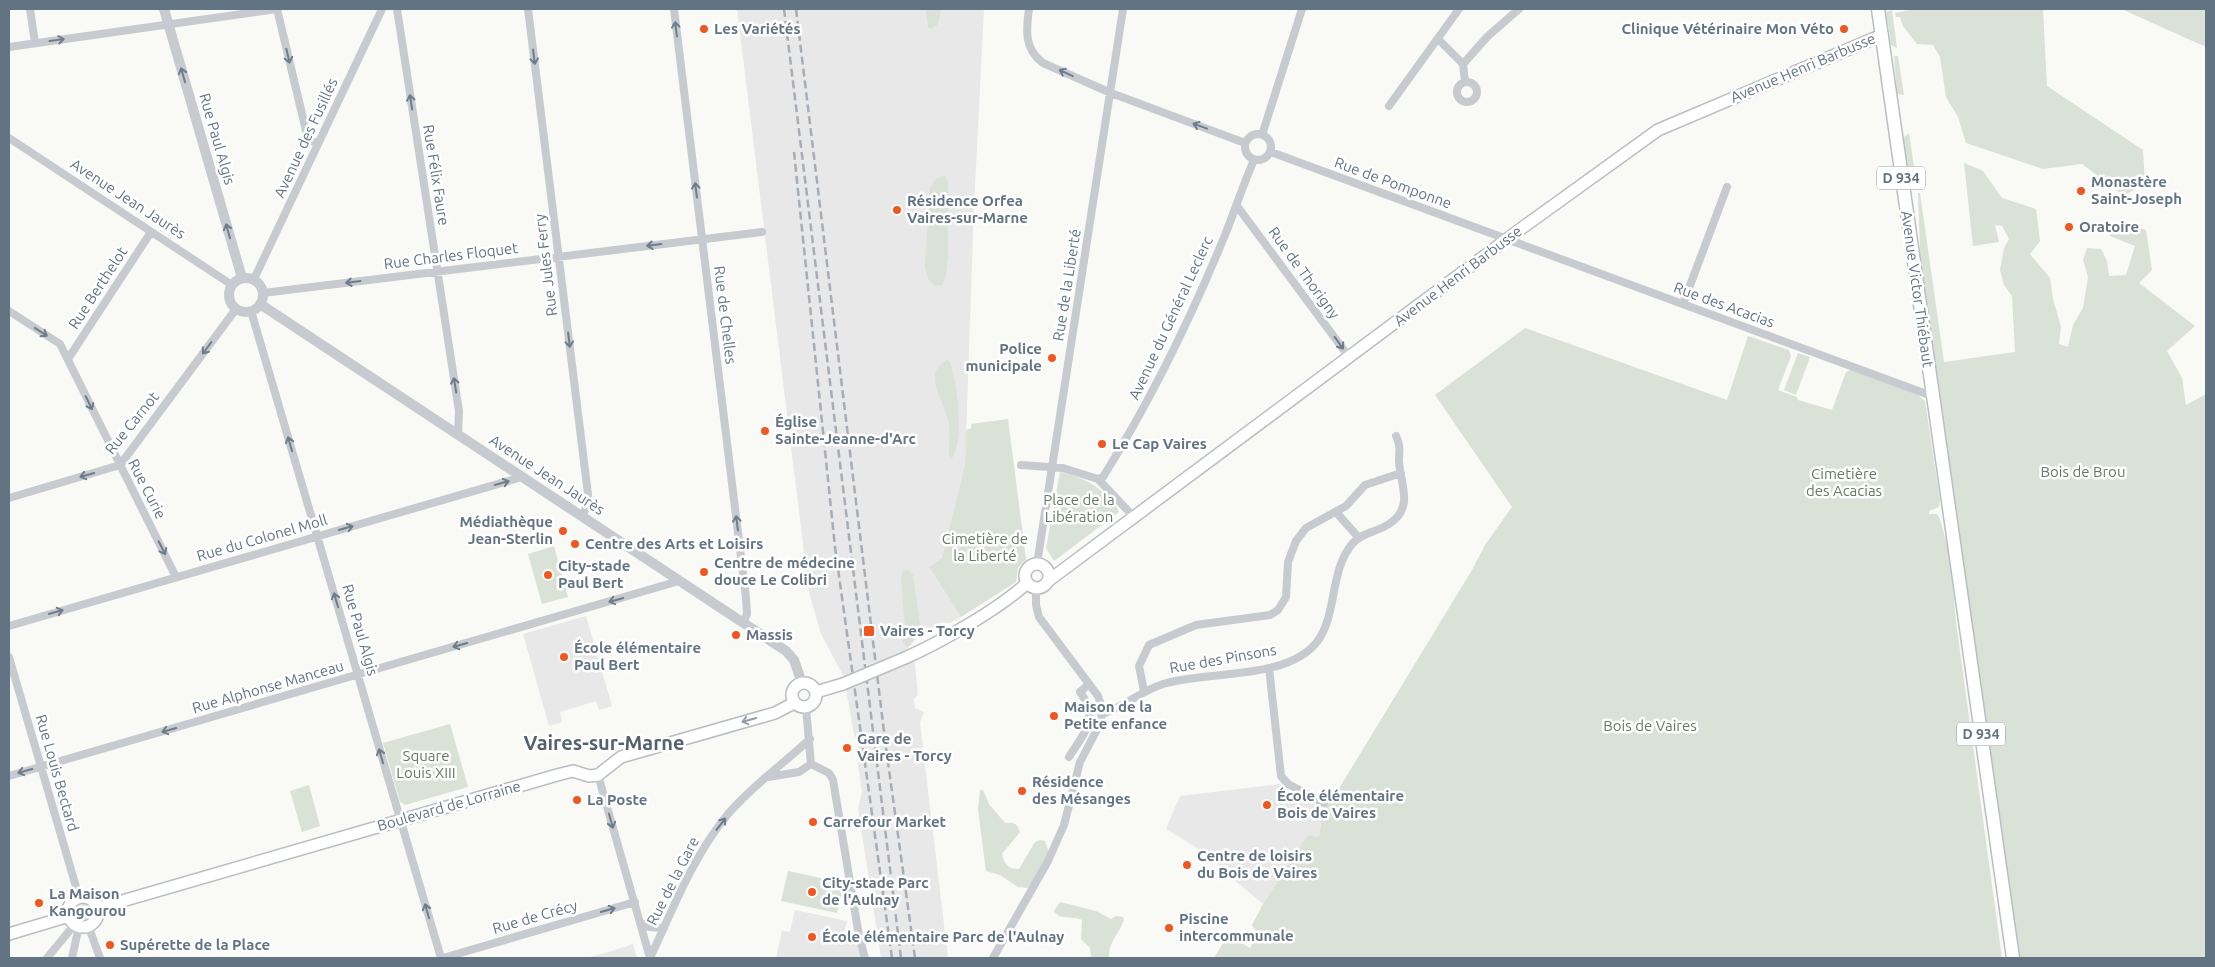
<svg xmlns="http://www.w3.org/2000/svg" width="2215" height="967" font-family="Ubuntu,sans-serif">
<rect width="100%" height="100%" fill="#f9f9f6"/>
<path fill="#e7e8e7" d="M737,9H984L974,205L965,464L942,558L929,567L961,617L950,623H940L920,635L906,650L915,663L918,695L914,699L915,708L924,712L920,723L948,958H881L858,808L862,792L857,757L859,756L857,740H855L844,677L821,634L809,592Z
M586,616L612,706L599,710L596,701L560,712L562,722L549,726L523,634Z
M1280,784L1305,802L1307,799L1323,808L1319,837L1308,836L1263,904L1227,874L1228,870L1216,864L1217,860L1166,829L1180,796Z
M795,910L847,921L842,941L861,946L862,958H776L782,931L790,932Z
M633,944L637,958H587L605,953Z"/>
<path fill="#dae1d7" d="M926,9H941L938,24L931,29L928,27Z
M1915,9H2043L2047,86L2143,150L2145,183L2124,196L2082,164L2043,169L1966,143L1958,117L1946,97L1940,57L1933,45L1917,44L1903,26L1900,17H1896L1895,13Z
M2122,9H2206V47L2128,12Z
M1892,10L1897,48L1891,45L1886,12Z
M1894,56H1898L1904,95L1897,94Z
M1909,133L1917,187L1910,186L1903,138Z
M1964,163L1983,171L2002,198L2036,209L2040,241L2030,254L2050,278L2053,299L2061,327L2059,344L2068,347L2073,325L2083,308L2088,277L2083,260L2087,248L2101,249L2107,261L2109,276L2126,275L2135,246L2110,236L2109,230C2122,225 2133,226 2146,230L2152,270L2139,283L2195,326L2167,351L2182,378L2186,405L2206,394V958H2018L1920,253L1918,193H1920L1944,362L2015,352L2012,296L2004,285L2000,270L2004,248L2009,239L2002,226L1995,225L1999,242L1973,246Z
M944,175L948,182V257L946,275L942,285L935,286L928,279L925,267L930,187L936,179Z
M1525,328L1727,400L1748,336L1789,350L1791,356L1778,390L1797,397L1798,400L1832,410L1846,372L1851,370L1918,395L1925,401L1940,500L1939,507L1929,511V514H1937L1940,519L1950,556L1956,622L2002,958H1214L1228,935L1250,948L1258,934L1252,925L1263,904L1308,835L1319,837L1324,803L1340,787L1472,570L1485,545L1512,507L1435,395Z
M1798,353L1810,357L1796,395L1784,390Z
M947,360L950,362C957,384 965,438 952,458L949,455C949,443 951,430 948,419C943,400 922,372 947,360Z
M1008,419L1026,559L1018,568L1016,582L961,617L929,567L942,558L965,464L966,430L971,428V424Z
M1060,472C1079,474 1112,493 1119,512L1054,561L1046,548Z
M554,546L568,597L542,604L528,554Z
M910,570L913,575L921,631L908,647L902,642L905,628L901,578L903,571Z
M450,724L468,787L405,805L400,802L383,743Z
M309,785L320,826L302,832L290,791Z
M980,790H983L989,804L1005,823C1014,822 1017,823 1020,832L1002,854C1004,864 1009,870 1019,869L1035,842L1040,840L1045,841L1050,856L1028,888L1018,887L1000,875L986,871L978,810Z
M788,871L844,883L837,913L781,901Z
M1060,902L1096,911L1111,919L1116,916L1123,917L1124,920C1119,934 1108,942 1109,958H1091L1090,948L1081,939L1082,920C1072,915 1060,921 1054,911Z
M73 912a10 10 0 1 1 20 0a10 10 0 1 1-20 0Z"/>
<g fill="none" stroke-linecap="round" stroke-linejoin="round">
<defs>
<path id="secondary" d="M1025 576a12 12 0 1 1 24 0a12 12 0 1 1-24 0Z
M1048,581L1522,228L1658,130L1882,35
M905,658C941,642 999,609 1027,583
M792 695a12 12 0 1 1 24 0a12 12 0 1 1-24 0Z
M816,692L843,684
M68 912a15 15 0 1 1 30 0a15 15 0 1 1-30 0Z
M98,908L557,775L573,771L589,776L598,775L621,757L775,713L794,703
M9,934L69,916"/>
<path id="primary" d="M1878,9L2013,958"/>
</defs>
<use href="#secondary" stroke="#b9bec3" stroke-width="14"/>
<use href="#primary" stroke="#babec2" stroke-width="15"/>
<path stroke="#c7cbcf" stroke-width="8" d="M30,9L35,43
M277,9L308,139L318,144
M397,9L459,411L458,434
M528,9L588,494L587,506L582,516
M674,9L746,598L747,614L743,623
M1029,9C1026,30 1024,49 1043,63L1111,93L1245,143
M1438,39L1463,64L1488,36L1519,9
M9,47L277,9
M1463,64L1465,82
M1457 92a10 10 0 1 1 20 0a10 10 0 1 1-20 0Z
M1389,106L1459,9
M1245 147a13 13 0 1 1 26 0a13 13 0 1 1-26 0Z
M1262,135L1302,9
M9,138L232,285
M1271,152L1932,396
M1237,206L1349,357
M254,279L382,9
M263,293L762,232
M1683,304L1727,187
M9,311L60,344L176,577
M251,311L441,958
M68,359L151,232
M1021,465L1063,468L1098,479L1133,516
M1098,479L1103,477C1151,400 1191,318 1225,235C1235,210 1243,185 1254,160
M9,498L120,465L236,309
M1336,512L1359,538
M1037,564L1123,9
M9,626L522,477
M9,657L79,897
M1269,668L1281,776L1288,784L1324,803
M1144,691L1139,666L1149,645L1196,625L1270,615L1278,610L1286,597L1288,562L1296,541L1306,528L1346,506L1365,485L1401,473
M1102,714C1124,707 1141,691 1163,684C1207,670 1286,681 1317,642C1338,614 1329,570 1353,543C1363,532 1377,532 1389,524C1415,507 1400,484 1399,461C1399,451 1401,446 1396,436
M1069,757C1084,733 1100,719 1080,692L1089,684
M811,764L829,773L833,780L859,936L865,958
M598,775L650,958
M9,776L679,581
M768,777L799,772L811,764L806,708
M640,922L649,927L664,928
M88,925L100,958
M47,958L75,924
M72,958L79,926
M443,958L635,902
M650,958C673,909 693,856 728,814C752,786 783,764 810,739
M993,958L1048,861L1064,825L1080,762L1101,722L1102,707L1098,696L1039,617L1036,605V588"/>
<path stroke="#c7cbcf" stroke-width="10" d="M164,9L242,278
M229 295a17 17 0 1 1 34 0a17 17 0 1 1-34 0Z
M260,304L786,651L794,660L802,683"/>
<use href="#secondary" stroke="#fff" stroke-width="11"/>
<use href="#primary" stroke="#fff" stroke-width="12"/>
<path stroke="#a7adb4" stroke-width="2.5" stroke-dasharray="8 4" stroke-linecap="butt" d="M784,9L901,958
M796,9L886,748L915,958
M794,152L835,547L892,958"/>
<defs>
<path id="secondary-bridge" d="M843,684L905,658"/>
</defs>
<use href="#secondary-bridge" stroke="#b9bec3" stroke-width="14" stroke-linecap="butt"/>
<use href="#secondary-bridge" stroke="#fff" stroke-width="11"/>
</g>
<defs><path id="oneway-shaft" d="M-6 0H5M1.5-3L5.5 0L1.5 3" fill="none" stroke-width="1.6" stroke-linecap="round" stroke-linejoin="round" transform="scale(1.25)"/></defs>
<g stroke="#6c7d8c">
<use href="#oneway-shaft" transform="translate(676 29) rotate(-97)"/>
<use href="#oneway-shaft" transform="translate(57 40) rotate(-8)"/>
<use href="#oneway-shaft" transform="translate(288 56) rotate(77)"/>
<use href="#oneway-shaft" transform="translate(534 57) rotate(83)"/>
<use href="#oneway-shaft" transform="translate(1066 73) rotate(-155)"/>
<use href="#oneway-shaft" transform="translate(183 75) rotate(-106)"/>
<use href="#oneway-shaft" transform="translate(411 102) rotate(-99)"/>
<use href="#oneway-shaft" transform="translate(1200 126) rotate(-160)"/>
<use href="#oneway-shaft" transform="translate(696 190) rotate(-97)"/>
<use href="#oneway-shaft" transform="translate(228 231) rotate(-106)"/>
<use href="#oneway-shaft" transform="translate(654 245) rotate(173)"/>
<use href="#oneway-shaft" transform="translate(353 282) rotate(173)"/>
<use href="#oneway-shaft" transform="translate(41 332) rotate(33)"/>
<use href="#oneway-shaft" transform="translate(569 340) rotate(83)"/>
<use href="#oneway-shaft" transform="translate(1339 343) rotate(54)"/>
<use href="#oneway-shaft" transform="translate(207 348) rotate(127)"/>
<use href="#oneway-shaft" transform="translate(455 385) rotate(-99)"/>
<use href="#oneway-shaft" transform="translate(89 403) rotate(64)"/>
<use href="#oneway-shaft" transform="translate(290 444) rotate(-106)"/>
<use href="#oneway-shaft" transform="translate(87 475) rotate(164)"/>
<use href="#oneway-shaft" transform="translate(502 483) rotate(-16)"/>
<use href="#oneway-shaft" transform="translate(737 523) rotate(-97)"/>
<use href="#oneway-shaft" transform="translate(346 528) rotate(-16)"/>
<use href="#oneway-shaft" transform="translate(162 548) rotate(63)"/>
<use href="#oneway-shaft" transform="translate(336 600) rotate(-106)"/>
<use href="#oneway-shaft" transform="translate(616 600) rotate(164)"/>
<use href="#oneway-shaft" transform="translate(56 612) rotate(-16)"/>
<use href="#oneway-shaft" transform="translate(460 645) rotate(164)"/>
<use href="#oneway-shaft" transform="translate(169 730) rotate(164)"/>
<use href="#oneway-shaft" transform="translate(381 756) rotate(-106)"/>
<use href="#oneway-shaft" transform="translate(25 771) rotate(165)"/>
<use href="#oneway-shaft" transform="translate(611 821) rotate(74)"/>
<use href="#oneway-shaft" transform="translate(721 824) rotate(-52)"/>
<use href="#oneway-shaft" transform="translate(608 910) rotate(-16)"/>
<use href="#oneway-shaft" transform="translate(427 911) rotate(-106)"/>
</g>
<use stroke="#919ea9" href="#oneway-shaft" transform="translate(749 720) rotate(164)"/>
<g fill="#f05720" stroke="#fff" stroke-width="2">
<circle cx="704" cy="29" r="5"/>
<circle cx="1844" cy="29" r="5"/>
<circle cx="2081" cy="191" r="5"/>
<circle cx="897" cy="210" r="5"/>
<circle cx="2069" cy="227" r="5"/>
<circle cx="1052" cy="358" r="5"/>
<circle cx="765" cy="431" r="5"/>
<circle cx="1102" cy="444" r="5"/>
<circle cx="563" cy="531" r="5"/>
<circle cx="575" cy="544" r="5"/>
<circle cx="704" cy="572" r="5"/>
<circle cx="548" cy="575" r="5"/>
<rect x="863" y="625" width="12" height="12" rx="2.5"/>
<circle cx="736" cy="635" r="5"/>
<circle cx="564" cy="657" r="5"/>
<circle cx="1054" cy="716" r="5"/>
<circle cx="847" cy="748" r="5"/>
<circle cx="1022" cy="791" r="5"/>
<circle cx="577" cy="800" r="5"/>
<circle cx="1267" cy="805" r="5"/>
<circle cx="813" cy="822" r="5"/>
<circle cx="1187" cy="865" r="5"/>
<circle cx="812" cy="892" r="5"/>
<circle cx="39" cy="903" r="5"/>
<circle cx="1169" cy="928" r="5"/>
<circle cx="812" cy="937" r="5"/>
<circle cx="110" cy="945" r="5"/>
</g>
<g text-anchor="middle" stroke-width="5" stroke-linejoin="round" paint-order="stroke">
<g fill="#fff" stroke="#919ea9" stroke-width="1">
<rect x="1877" y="166.5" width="48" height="23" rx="4"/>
<rect x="1957" y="722.5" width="48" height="23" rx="4"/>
</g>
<g font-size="14" font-weight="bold" fill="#627484">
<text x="1901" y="183">D 934</text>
<text x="1981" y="739">D 934</text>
</g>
<g font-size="15" font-weight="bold" fill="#627484" stroke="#fff" text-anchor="start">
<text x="714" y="34">Les Variétés</text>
<text x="1834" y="34" text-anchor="end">Clinique Vétérinaire Mon Véto</text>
<text x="2091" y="187">Monastère<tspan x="2091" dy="17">Saint-Joseph</tspan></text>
<text x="907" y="206">Résidence Orfea<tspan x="907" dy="17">Vaires-sur-Marne</tspan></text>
<text x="2079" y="232">Oratoire</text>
<text x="1042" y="354" text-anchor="end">Police<tspan x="1042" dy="17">municipale</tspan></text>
<text x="775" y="427">Église<tspan x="775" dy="17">Sainte-Jeanne-d'Arc</tspan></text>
<text x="1112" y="449">Le Cap Vaires</text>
<text x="553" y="527" text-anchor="end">Médiathèque<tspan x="553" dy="17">Jean-Sterlin</tspan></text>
<text x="585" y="549">Centre des Arts et Loisirs</text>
<text x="714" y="568">Centre de médecine<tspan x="714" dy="17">douce Le Colibri</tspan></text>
<text x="558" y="571">City-stade<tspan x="558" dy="17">Paul Bert</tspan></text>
<text x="880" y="636">Vaires - Torcy</text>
<text x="746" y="640">Massis</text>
<text x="574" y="653">École élémentaire<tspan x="574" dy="17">Paul Bert</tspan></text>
<text x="1064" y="712">Maison de la<tspan x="1064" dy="17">Petite enfance</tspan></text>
<text x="857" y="744">Gare de<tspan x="857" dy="17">Vaires - Torcy</tspan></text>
<text x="1032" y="787">Résidence<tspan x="1032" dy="17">des Mésanges</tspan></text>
<text x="1277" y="801">École élémentaire<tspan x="1277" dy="17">Bois de Vaires</tspan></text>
<text x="587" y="805">La Poste</text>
<text x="823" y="827">Carrefour Market</text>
<text x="1197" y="861">Centre de loisirs<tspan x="1197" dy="17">du Bois de Vaires</tspan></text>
<text x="822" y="888">City-stade Parc<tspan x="822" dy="17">de l'Aulnay</tspan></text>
<text x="49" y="899">La Maison<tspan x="49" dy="17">Kangourou</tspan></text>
<text x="1179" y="924">Piscine<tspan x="1179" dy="17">intercommunale</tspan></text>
<text x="822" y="942">École élémentaire Parc de l'Aulnay</text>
<text x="120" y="950">Supérette de la Place</text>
</g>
<g font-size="15" fill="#627484" stroke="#fff">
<text transform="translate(1803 68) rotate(-23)" y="5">Avenue Henri Barbusse</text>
<text transform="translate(306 138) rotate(-65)" y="5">Avenue des Fusillés</text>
<text transform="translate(217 139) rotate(74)" y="5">Rue Paul Algis</text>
<text transform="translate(436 175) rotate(81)" y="5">Rue Félix Faure</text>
<text transform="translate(1393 183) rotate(20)" y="5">Rue de Pomponne</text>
<text transform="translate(128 199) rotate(33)" y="5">Avenue Jean Jaurès</text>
<text transform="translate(451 256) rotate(-7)" y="5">Rue Charles Floquet</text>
<text transform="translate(546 265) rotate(-97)" y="5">Rue Jules Ferry</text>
<text transform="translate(1304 273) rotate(54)" y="5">Rue de Thorigny</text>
<text transform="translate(1458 276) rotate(-37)" y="5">Avenue Henri Barbusse</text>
<text transform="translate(1067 285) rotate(-81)" y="5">Rue de la Liberté</text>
<text transform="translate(98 288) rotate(-57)" y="5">Rue Berthelot</text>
<text transform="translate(1917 289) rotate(82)" y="5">Avenue Victor Thiébaut</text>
<text transform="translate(1724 305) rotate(20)" y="5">Rue des Acacias</text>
<text transform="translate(725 315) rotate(83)" y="5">Rue de Chelles</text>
<text transform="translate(1171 318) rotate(-65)" y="5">Avenue du Général Leclerc</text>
<text transform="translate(132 423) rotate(-51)" y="5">Rue Carnot</text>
<text transform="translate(547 475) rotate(33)" y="5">Avenue Jean Jaurès</text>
<text transform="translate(147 489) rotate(63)" y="5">Rue Curie</text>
<text transform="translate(262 538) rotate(-16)" y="5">Rue du Colonel Moll</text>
<text transform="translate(360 630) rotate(74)" y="5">Rue Paul Algis</text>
<text transform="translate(1223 659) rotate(-10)" y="5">Rue des Pinsons</text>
<text transform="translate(268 687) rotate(-16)" y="5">Rue Alphonse Manceau</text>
<text transform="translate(57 773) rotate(74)" y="5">Rue Louis Bectard</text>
<text transform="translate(449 806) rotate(-16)" y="5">Boulevard de Lorraine</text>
<text transform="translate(673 881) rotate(-63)" y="5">Rue de la Gare</text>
<text transform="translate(535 917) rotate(-16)" y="5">Rue de Crécy</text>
</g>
<g font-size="15" fill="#667a61" stroke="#fff">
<text x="2083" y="477">Bois de Brou</text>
<text x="1844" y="479">Cimetière<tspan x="1844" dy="17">des Acacias</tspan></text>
<text x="1079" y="505">Place de la<tspan x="1079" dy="17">Libération</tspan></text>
<text x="985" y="544">Cimetière de<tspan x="985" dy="17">la Liberté</tspan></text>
<text x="1650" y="731">Bois de Vaires</text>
<text x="426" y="761">Square<tspan x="426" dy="17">Louis XIII</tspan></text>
</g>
<g font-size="20" font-weight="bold" fill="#54626e" stroke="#fff">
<text x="604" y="750">Vaires-sur-Marne</text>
</g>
</g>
<rect width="2215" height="967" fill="none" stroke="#627484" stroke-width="20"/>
</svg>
